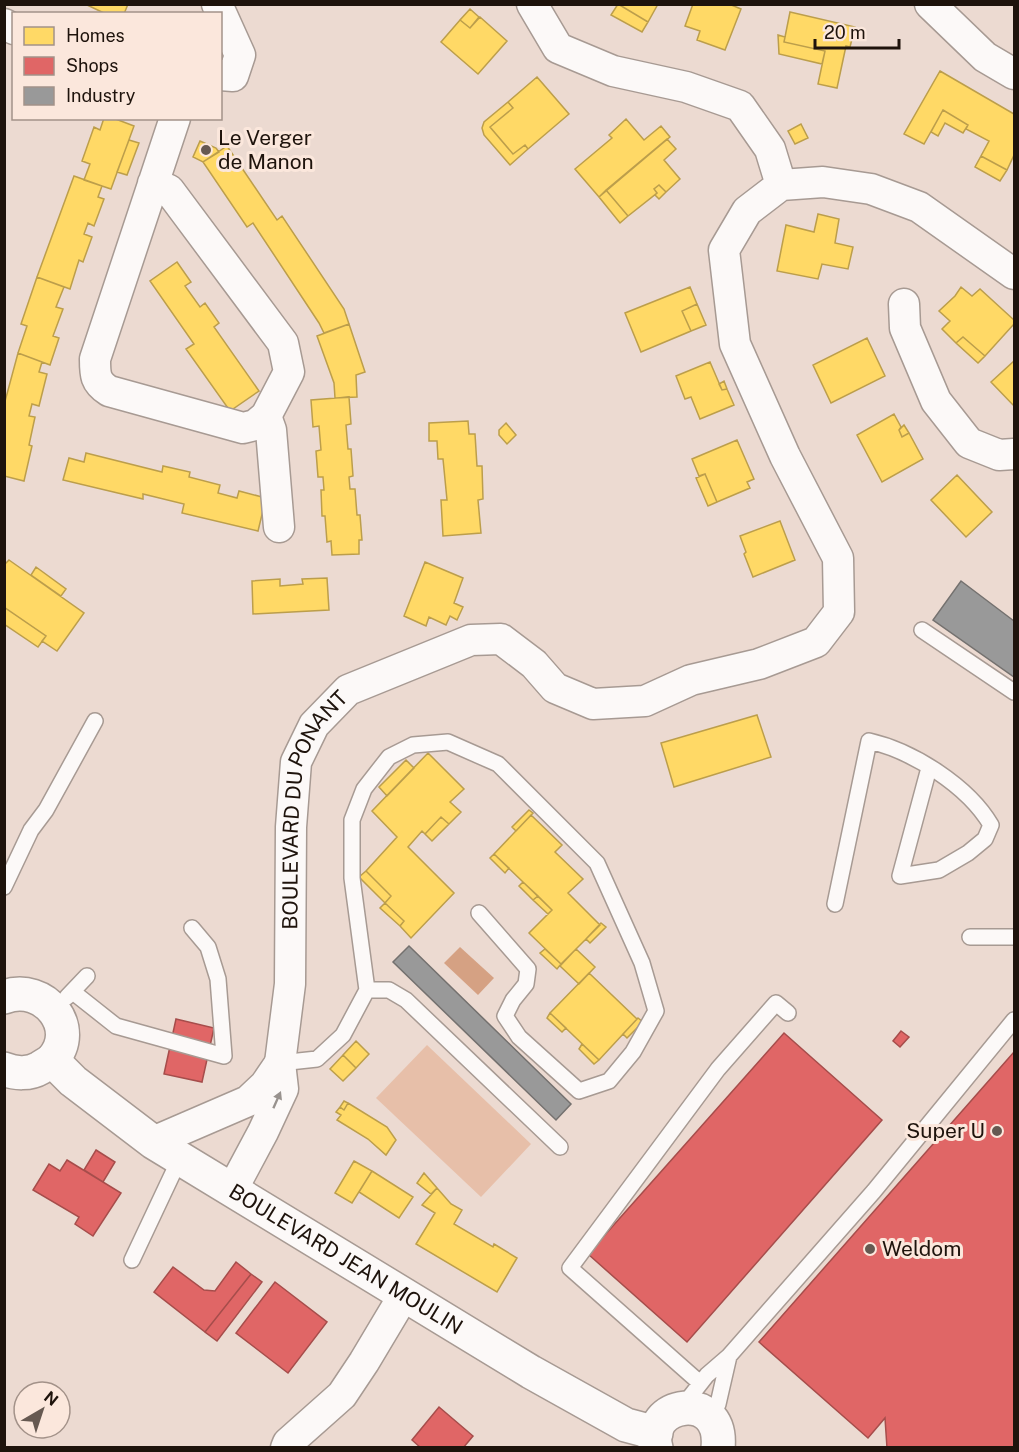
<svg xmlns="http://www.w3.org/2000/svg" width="1019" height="1452" font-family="'Public Sans',sans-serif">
<rect width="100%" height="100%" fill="#ecdad1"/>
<path fill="#e7bfa9" d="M427,1045L531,1144L481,1197L376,1098Z"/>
<path fill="#d5a183" d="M460,947L494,978L478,995L444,963Z"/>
<path fill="#ffd966" stroke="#bc9e4b" stroke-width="1.5" d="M85,4H128L124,14H106Z
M618,4L648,22L642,32L611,15Z
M618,4H658L648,22Z
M693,4H729L741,9L725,50L697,40L700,31L685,26Z
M470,9L479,17L470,28L460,20Z
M790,12L855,27L850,47L846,46L837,88L818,84L825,51L784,42Z
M480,17L507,41L478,74L441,42L460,20L470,28Z
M778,35L785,37L784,42L825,51L822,64L779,54Z
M940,71L1014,114V155L1007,170L981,156L989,141L966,129L968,125L943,110L924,144L904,134Z
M537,77L569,114L528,149L525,145L513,154L490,127L513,108L508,102Z
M508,102L513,108L490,127L513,154L525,145L528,149L510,165L484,135L482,128L484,122Z
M943,110L968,125L963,133L945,123L938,136L931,132Z
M104,118H113L134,126L111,189L84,180L90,164L82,161L94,127L100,130Z
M626,119L644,140L661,126L670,137L599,197L575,169L612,138L609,135Z
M801,124L808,138L795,144L788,131Z
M667,139L676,149L664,160L680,179L666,192L659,185L654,189L657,193L628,216L606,190Z
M129,140L139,143L127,175L117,172Z
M200,141L216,148L219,152L203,162L193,157Z
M227,146L277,220L282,216L344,309L349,324L324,333L319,323L253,223L247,227L203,162Z
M981,156L1007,170L1000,181L975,167Z
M74,176L102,186L98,197L104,199L94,226L88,223L84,234L92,237L83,262L79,260L70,289L37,277Z
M659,185L666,192L659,199L655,195L657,193L654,189Z
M606,190L628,216L620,223L599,197Z
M818,214L839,219L835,243L853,247L848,269L822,264L818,279L777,271L786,225L814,232Z
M177,262L191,282L185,286L200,307L205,303L219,323L214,327L259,391L230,411L186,349L194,344L150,281Z
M37,277L64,287L56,307L63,309L53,336L59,338L50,365L18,353L27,326L21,324Z
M690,287L697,304L682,311L691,331L641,352L625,313Z
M961,287L972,296L980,289L1014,320V324L985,356L963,337L956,343L942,329L950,321L939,311L955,296Z
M697,304L706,325L691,331L682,311Z
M349,324L365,372L356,375L357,397L335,398L334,383L317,336Z
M963,337L985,356L978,363L956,343Z
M867,338L885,376L831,403L813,365Z
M18,353L42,362L39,372L47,374L39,406L32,404L29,416L35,417L29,445L32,446L24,481L4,476V405Z
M1014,361V406L991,382Z
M710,362L722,390L727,389L734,405L700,419L691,397L685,399L676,376Z
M724,381L727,389L722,390L719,384Z
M349,397L351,424L346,425L348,449H351L353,476L349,477L350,489H355L357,515H360L362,540H359V554L332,555L331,541L327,542L325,516H322L321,490H324L323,477H318L316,451L321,450L319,426L313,427L311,400Z
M894,414L901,427L899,430L902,437L909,433L923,459L882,482L857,435Z
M468,421L469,434H475L477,466H482L483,499L478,500L481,533L443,536L441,500H447L443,459H438L437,441H429V423Z
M506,423L516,435L507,444L499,435V430Z
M904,425L909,433L902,437L899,430Z
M737,440L754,479L747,482L750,488L717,502L705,474L699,476L692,459Z
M86,453L162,472L163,466L190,472L189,477L220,485L218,493L237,498L239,491L266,498L258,531L182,513L184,504L143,494V499L63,480L69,458L84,462Z
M705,474L717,502L708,506L696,478Z
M957,475L992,512L966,537L931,500Z
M780,521L795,560L753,577L744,554L746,552L740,536Z
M9,560L84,613L57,651L42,641L46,636L4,607V565Z
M425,562L463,578L454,603L463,607L457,620L450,616L446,625L429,617L426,626L404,616Z
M36,567L66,589L61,596L31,575Z
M327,578L329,610L253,614L252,581L280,579V586L303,584L302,579Z
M4,607L46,636L38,647L4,624Z
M757,715L771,757L674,787L661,743Z
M428,753L464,789L450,802L461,812L449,824L441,817L425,834L422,831L408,847L454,893L411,938L400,926L404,921L385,903L391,896L366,871L397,837L372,811Z
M406,760L414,768L387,796L379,787Z
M529,810L533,813L516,831L512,827Z
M531,815L562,845L555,852L583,879L568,893L600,925L561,964L529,933L552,910L494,854Z
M441,817L449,824L432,841L425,834Z
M494,854L509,868L505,873L490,858Z
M366,871L391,896L385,903L359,877Z
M523,882L538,896L533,900L519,886Z
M538,896L552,910L548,914L533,900Z
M385,903L404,921L400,926L380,908Z
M601,923L606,927L590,943L586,939Z
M545,949L561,964L557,969L540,953Z
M576,949L595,967L579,984L560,966Z
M589,973L637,1019L599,1060L550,1013Z
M550,1013L566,1028L562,1032L547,1018Z
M638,1018L643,1022L627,1038L623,1034Z
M356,1041L369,1054L356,1068L343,1055Z
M582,1044L599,1060L594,1064L579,1049Z
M343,1055L356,1068L343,1081L330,1069Z
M344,1101L348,1103L344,1110L340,1107Z
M348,1103L387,1127L396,1140L386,1155L368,1139L337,1120L341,1115L336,1112L340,1107L344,1110Z
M354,1161L372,1171L352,1203L335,1193Z
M372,1171L413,1197L399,1218L359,1192Z
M424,1173L437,1188L431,1194L417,1183Z
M437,1188L451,1204L462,1210L454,1224L493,1247L494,1244L517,1258L497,1292L416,1244L435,1213L422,1205Z"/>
<path fill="#e06666" stroke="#a64d4b" stroke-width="1.5" d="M176,1019L214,1028L202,1082L164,1074Z
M901,1031L909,1037L900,1047L893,1041Z
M784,1033L882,1120L687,1342L588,1254Z
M1014,1052V1448H887L885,1418L868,1438L759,1342Z
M96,1150L115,1162L103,1182L84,1170Z
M67,1160L121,1193L93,1236L75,1224L79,1217L33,1190L49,1164L60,1171Z
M236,1262L251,1274L205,1332L154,1292L173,1267L204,1290L215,1291Z
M251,1274L262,1282L217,1341L205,1332Z
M275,1282L327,1322L288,1373L236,1333Z
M439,1407L473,1436L463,1448H421L412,1440Z"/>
<path fill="#999" stroke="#74716f" stroke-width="1.5" d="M961,581L1014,621V677L933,620Z
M409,946L571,1104L556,1120L393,962Z"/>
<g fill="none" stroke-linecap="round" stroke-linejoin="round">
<defs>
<path id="lane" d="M922,630L1014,692
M4,887L31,830L46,810L95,721
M835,904L869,741C913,751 968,786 991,825L985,839L968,853L939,870L900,876L929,768
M970,937H1014
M367,990H389L406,1000L560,1147
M73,992L116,1026L224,1056L218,979L208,947L192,928
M67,997L87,976
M280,1063L317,1059L343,1035L367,990L352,878V820L364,789L389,757L413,745L448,742L498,764L597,863L642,963L656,1011L633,1052L609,1081L579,1091L519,1037L505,1016L513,1000L526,984L528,969L479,913
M132,1260L180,1158
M729,1356L874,1191L1014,1020
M700,1383L570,1268L718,1069L776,1003L788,1013
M682,1407L707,1375L729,1356L718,1404L711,1419"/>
<g id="street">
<path d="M217,4L240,55L233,76L220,75"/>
<path d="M532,4L558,48L613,71L686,87L740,106L770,149L781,185"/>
<path d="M930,4L985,57L1014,74"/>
<path d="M4,24L14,29"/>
<path d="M153,183L169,190L283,343L289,372L266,416L255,425L243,428L109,391C95,382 95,375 95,359L175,118"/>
<path d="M904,304L905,328L936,401L969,443L999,455L1014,454"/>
<path d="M266,416L271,430L279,527"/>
<path id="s1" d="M280,1063L290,984L291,827L296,762L314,725L348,690L471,640L501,639L534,664L555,688L593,704L645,701L691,680L759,664L816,642L839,612L838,558L785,456L735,344L724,250L747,211L781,185L823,182L871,189L919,207L1014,274"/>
<path d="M153,1142L248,1101L265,1085L280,1063L283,1089L263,1132L232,1190"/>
<path d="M286,1448L288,1443L342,1395L364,1362L404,1295"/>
</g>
<g id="secondary">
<path d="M4,997C45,982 81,1029 52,1060C49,1063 44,1065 40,1068C30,1074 15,1074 4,1069"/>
<path id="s2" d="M52,1060L73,1081L153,1142L531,1372L626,1425L656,1433"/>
<path d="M656,1448C643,1402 724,1388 718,1448"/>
</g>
</defs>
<use href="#lane" stroke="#a79a93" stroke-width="18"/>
<use href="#street" stroke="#a79a93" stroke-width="33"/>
<use href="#secondary" stroke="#a79a93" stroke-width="36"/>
<use href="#lane" stroke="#fcf9f8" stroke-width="15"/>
<use href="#street" stroke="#fcf9f8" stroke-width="30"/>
<use href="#secondary" stroke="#fcf9f8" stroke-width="33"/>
</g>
<defs><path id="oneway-solid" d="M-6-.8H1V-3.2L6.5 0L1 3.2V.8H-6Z" transform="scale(1.5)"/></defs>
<use fill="#98928e" href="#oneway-solid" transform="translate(277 1100) rotate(-66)"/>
<g fill="#665951" stroke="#fbe7dc" stroke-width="2">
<circle cx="206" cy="150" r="6"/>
<circle cx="997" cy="1131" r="6"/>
<circle cx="870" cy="1249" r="6"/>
</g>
<g text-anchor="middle" stroke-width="6" stroke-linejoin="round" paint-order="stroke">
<g font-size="21" fill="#1e130c" stroke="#fbe7dc" text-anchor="start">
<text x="218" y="145">Le Verger<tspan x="218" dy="24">de Manon</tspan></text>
<text x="985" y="1138" text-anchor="end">Super U</text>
<text x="882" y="1256">Weldom</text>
</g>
<g font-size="21" fill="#1e130c" stroke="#fbe7dc">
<text dy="7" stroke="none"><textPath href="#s1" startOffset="260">BOULEVARD DU PONANT</textPath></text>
<text dy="7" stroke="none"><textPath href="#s2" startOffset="356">BOULEVARD JEAN MOULIN</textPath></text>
</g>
</g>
<rect width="1019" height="1452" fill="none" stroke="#1e130c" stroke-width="12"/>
<rect x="12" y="12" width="210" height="108" fill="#fbe7dc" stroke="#a39289" stroke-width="1.5"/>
<rect x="24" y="27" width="30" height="18" fill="#ffd966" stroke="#a39289" stroke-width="1.5"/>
<text x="66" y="42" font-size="18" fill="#1e130c">Homes</text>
<rect x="24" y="57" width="30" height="18" fill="#e06666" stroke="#a39289" stroke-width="1.5"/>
<text x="66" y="72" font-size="18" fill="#1e130c">Shops</text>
<rect x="24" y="87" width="30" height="18" fill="#999999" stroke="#a39289" stroke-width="1.5"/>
<text x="66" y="102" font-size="18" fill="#1e130c">Industry</text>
<g transform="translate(42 1410) rotate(39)"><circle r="28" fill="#fbe7dc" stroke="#a39289" stroke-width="1.5"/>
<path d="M0-4.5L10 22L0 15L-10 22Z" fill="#665951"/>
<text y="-9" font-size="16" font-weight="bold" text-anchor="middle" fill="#1e130c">N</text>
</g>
<path d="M815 39v9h84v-9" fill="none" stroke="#1e130c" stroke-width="3"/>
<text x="824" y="39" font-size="18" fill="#1e130c" stroke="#fbe7dc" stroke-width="4.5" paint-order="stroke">20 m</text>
</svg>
